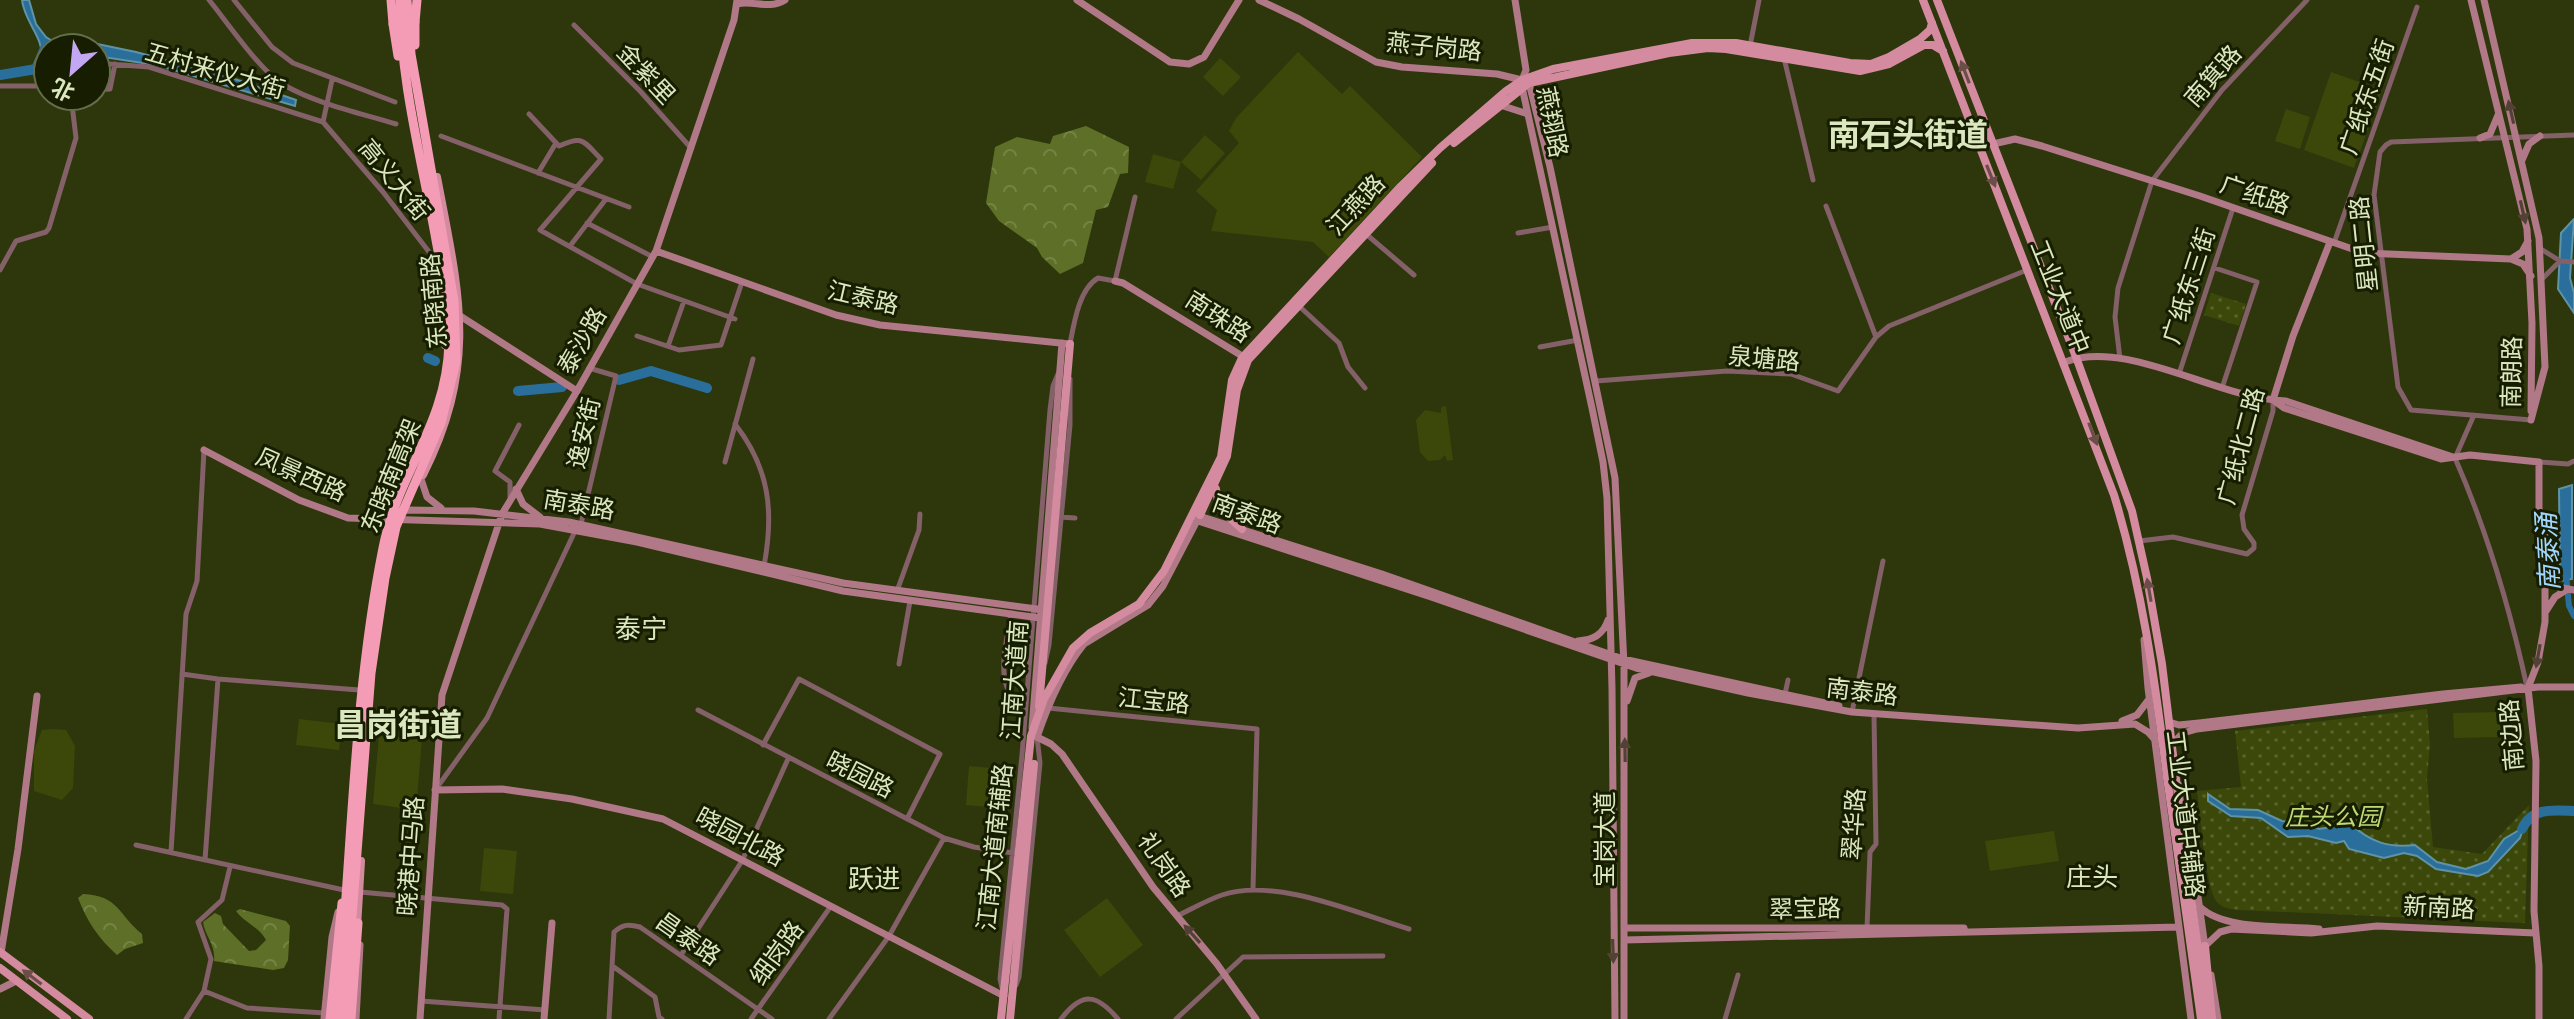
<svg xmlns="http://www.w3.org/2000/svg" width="2574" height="1019" font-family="'Libre Baskerville','Noto Sans SC',serif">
<defs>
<pattern id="forest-crowns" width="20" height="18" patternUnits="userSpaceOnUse" patternTransform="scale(2)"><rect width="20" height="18" fill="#5e6f28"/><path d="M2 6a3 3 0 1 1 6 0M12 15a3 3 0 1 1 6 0" fill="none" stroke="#748445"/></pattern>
<pattern id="park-dots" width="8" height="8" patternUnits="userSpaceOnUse" patternTransform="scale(2)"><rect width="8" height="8" fill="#3b480a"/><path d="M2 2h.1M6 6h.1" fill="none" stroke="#57622c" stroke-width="1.8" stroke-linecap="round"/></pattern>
</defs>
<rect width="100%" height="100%" fill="#2d370b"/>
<path fill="#3b480a" d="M1298,52L1342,94L1350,86L1422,157L1329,257L1313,242L1211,231L1217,210L1196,191L1239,143L1229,131L1236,118Z
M1220,58L1241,77L1223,96L1203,77Z
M2331,72L2382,90L2354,168L2304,150Z
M2286,109L2310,117L2300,149L2275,141Z
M1205,135L1225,153L1201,180L1181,162L1173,189L1145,182L1153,154L1181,162Z
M1446,406L1453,460L1447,461L1445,455L1440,460L1428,461L1420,452L1416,420L1425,410L1441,413V407Z
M2503,712V737L2454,738L2453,713Z
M299,719L342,724L339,750L296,745Z
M53,729L66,730L75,746L73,788L62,800L34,791V751L42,730Z
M379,735L422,739L416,810L373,804Z
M969,766L992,768L989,807L966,805Z
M2054,831L2059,861L1990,871L1985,841Z
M484,848L517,851L513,894L480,891Z
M1107,898L1143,945L1100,977L1064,930Z"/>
<path fill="url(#forest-crowns)" d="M1086,126L1129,147L1128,173L1120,174L1108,207L1096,210L1083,263L1060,274L1042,257L1037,248L999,221L986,203L995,147L1017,137L1050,144L1053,136Z
M83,894C120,896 117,914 142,934L143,943L125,949L117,955C98,938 87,921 78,898Z
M240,909L286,921L290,926L288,960L284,968L273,970L214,961C216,945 205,936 203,922L215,913L221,916L223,924L249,951L256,950L266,940C259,927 245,923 236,911Z"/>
<path fill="url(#park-dots)" d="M2211,293L2246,304L2239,326L2204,315Z
M2427,709L2430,744L2427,779L2433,847L2482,854L2529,805L2525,923L2240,910C2231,909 2223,909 2217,902C2206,889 2200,812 2197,791L2241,787L2235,731Z"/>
<path fill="#2a6f9c" stroke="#5f93a6" stroke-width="2" d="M29,0L36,24L46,37L54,42L83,41L136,52L232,78L296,100L295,106L156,65L96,56V48H48V57L42,58C43,36 24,21 22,0Z
M2574,219L2570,278L2574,293V313L2558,289L2561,233Z
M2572,485V579L2560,581L2559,489Z
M2208,794L2230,809L2258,810L2282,821L2306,824L2319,829L2351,824C2370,842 2388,848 2415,845L2437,862L2466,869L2488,861L2504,839L2519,830L2526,821L2520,838L2488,872L2478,876L2436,869L2417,856L2404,853L2384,858L2349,849L2344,841L2336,843L2308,836L2288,837L2261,818L2231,816L2208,801Z"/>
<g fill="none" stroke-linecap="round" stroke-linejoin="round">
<path stroke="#2a6f9c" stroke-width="6" d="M2566,574L2569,606L2574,616"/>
<path stroke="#2a6f9c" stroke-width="10" d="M0,75L36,69L46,46
M428,358L435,361
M619,380L651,371L707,388
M518,391L562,387
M2522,829C2532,807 2553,810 2574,811"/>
<path stroke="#846069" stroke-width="5" d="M209,0C228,23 260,71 284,85C317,104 360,113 396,124
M234,0L272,47L293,63L395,102
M574,25L640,91L691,148
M1750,46L1759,0
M1784,58L1813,180
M96,63L149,67L323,122
M0,86H48
M96,90L110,89L115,64
M529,114L559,146C584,135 583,141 601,159L540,230L637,284L735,319
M323,122L383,192L436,261
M323,122L332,80
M441,136L629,207
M538,173L556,143
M1826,206L1876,337
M587,223L653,257
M1518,233L1553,227
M1366,234L1414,275
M2334,243L2417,7
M570,246L606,199
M2541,249L2560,261L2574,262
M2215,268L2257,282L2222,388
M0,270L16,241L46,232L49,228L76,138L71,96
M2542,279L2560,261
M1299,306L1339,343L1348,367L1365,388
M637,336L679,350L721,345L742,282
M1070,344C1074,323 1079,289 1098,278L1115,281L1135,197
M668,346L684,301
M1540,347L1578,340
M2120,359L2115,317L2118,288L2152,181L2222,90L2307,0
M2179,374L2233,208
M1596,381L1727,371L1791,374L1838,391L1876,337L1889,326L2027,270
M2474,415L2455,458C2487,531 2510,609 2527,687
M2531,420L2411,410L2398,387L2374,195L2380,152L2386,145L2391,142L2574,135
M735,424C770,469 774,512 764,566
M725,462L753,359
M2539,462L2568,464L2574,461
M510,497V482L495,471L519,425
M1060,517L1075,518
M581,524L616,376L589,368
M2139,541L2173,537L2247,554L2254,548V543L2244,529L2242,515L2273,411V400
M897,591L919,530L920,514
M1011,613C1005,654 993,683 1025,716
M1045,663L1049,645L1070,425V379
M899,664L910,601
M182,674L218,679
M1785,694L1788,680
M1048,708L1257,729L1253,889
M698,710L944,838L974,847L1013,853
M1852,712L1883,561
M763,745L799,679L940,754L907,819
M436,789L487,718L576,529
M136,845L344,890
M171,852L186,614L197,581L204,450
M205,860L218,679L359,690
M360,892L502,905L507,909L499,1019
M1177,916C1192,909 1207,900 1222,895C1275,877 1356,913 1409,929
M1867,928L1870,852L1876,844L1874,715
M681,955L742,861L788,759
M614,967L655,997L659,1017L662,1019
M1016,985L1019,977L1040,763L1037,737
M1002,988L1000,979L1022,755L1050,410L1053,386L1058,374
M204,991L211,959L198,922L222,900L230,867
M421,1001L545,1010
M186,1019L204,991L247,1008L325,1013
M609,1019L614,932C623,924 629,924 640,927L772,1019
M751,1019L831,906
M829,1019L889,936L944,838
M1061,1019C1082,992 1096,993 1118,1019
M1176,1019L1243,957L1383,956
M1725,1019L1738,975"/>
<path stroke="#b17888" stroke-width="7" d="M1077,0L1170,62L1189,64L1204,57L1239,0
M1259,0L1299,19L1376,62L1402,67L1497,74L1522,80L1526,70L1515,0
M2471,0L2527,229L2532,323L2531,411
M2484,0L2539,238L2545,367L2531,420
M737,4C754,0 768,10 785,0
M1529,83L1550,167L1615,478L1624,665V1019
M1522,87L1592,408L1603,462L1607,498L1612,688L1615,1019
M1500,105L1528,114
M2480,138L2490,134L2498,115
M1993,144L2015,139L2042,146L2200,196L2364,253L2511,259L2523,264L2531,276
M2522,160L2529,144L2540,136
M656,251L836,315L880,325L1070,344
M2511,259L2522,252L2528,241
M1115,281L1123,283L1247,359
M457,314L577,391
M2065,362C2127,338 2218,399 2286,401L2453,457
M2273,400L2284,408L2441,459L2470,455L2539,462V508L2545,537V622L2538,662L2528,688
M2273,400L2293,336L2330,242
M204,450L299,500L348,518L540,524L637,542L843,591L1011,614L1040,618L1047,614L1037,609L843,583L569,522L474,511L407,510L400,512
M421,479L427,497L441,508
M516,489L523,504L540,517
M1194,514L1198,521L1431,597L1636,668L1748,693L1852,712L2078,728L2135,724L2148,732L2156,741
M1196,515L1382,574L1623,659L1839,706
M1199,517L1163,586L1148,605L1084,644C1062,671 1048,705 1037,737L1051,744L1062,754L1153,887L1217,964L1256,1019
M2546,575L2558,587L2574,590
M2546,611L2555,597L2566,590
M2144,640L2148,688L2191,1019
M1578,641C1593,640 1603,635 1608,620
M2528,688L2536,761L2534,911L2539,966V1019
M1627,701L1635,678L1649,673
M2122,721L2137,715L2150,698
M2169,722L2179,725L2199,723L2443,694L2521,687
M1032,728L1062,343
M2172,744L2183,733L2197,729L2538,687H2574
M2179,785L2185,803L2205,947
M435,790L502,789L572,799L663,819L1004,996
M2200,907C2225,931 2285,925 2319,929
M1624,928H1964
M1624,940L2179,927
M2205,946L2220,932L2231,929L2311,933L2377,926L2535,933
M1,953L18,849L37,696
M2211,975L2218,1019
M0,989L16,981
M324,1019L332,937L338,912
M356,1019L360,945
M420,1019L442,695L502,514L577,391L656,251L734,20L737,0
M544,1019L552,923"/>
<path stroke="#d48ba0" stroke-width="8" d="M1923,0L2114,495C2142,587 2155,681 2167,777
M1937,0L2076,357L2132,511L2147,578L2162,664L2186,862
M1454,143L1529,83L1669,53L1708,48L1726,49L1860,71L1889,64L1924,45H1933L1943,51
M438,271L445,345
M423,475C479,363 459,293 437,177
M1216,489L1219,508L1242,529
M1200,515L1227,456L1237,390L1248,360L1432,163
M1039,706L1070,344
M357,927L361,861
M2205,946L2212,1019
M0,952L89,1019
M0,968L67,1019
M1001,1019L1031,736L1044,699L1073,648L1090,633L1139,604L1164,571L1221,457L1232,380L1242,358L1401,186L1440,148L1506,91L1522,80L1553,69L1692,43H1736L1850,63L1871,64L1889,57L1920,39L1930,30L1932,23
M1010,1019L1034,764"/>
<path stroke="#f49cb5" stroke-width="9" d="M391,0L393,24
M415,22L417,0
M330,1019L342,903
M351,1019L358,923"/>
<path stroke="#d48ba0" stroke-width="8" d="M2167,777L2201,1019
M2186,862L2208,1019"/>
<path stroke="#f49cb5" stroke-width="9" d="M415,22V45
M393,24L398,56
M336,1019C352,862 352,703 383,548C398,472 447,425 449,342C450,307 442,273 436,240C422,161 400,80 400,0
M344,1019L371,673L385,578L396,527L441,423L456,362L454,301L411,54L407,0"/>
</g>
<defs><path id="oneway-solid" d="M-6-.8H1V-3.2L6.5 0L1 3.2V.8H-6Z" transform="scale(2)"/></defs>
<g fill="#6b4e48">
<use href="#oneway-solid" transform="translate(1965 72) rotate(-111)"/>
<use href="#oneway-solid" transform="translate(1991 176) rotate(68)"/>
<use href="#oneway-solid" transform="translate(2093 434) rotate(69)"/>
<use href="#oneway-solid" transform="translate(2149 590) rotate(-100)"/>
<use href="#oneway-solid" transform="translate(32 977) rotate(-143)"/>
</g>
<g fill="#544136">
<use href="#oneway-solid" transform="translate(2511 112) rotate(-103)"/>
<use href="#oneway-solid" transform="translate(2523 212) rotate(77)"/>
<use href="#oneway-solid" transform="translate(2538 656) rotate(100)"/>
<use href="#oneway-solid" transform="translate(1625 750) rotate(-91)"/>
<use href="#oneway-solid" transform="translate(1192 934) rotate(-132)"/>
<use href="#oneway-solid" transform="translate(1613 951) rotate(88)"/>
</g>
<g text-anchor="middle" stroke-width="6" stroke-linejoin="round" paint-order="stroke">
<g font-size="24" fill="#dbe7bf" stroke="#161d00">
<text transform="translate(1434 47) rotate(6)" y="8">燕子岗路</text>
<text transform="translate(215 71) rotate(16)" y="8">五村来仪大街</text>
<text transform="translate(646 74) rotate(47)" y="8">金紫里</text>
<text transform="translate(2213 76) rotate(-49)" y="8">南箕路</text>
<text transform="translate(2367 97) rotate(-71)" y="8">广纸东五街</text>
<text transform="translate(1552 122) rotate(79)" y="8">燕翔路</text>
<text transform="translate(394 180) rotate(51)" y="8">高义大街</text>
<text transform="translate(2255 195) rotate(19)" y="8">广纸路</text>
<text transform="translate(1356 205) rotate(-47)" y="8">江燕路</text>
<text transform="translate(2364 244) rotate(-96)" y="8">星明二路</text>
<text transform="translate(2189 286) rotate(-72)" y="8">广纸东三街</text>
<text transform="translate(2060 297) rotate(68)" y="8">工业大道中</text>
<text transform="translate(863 298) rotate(13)" y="8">江泰路</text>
<text transform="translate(434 301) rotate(-95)" y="8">东晓南路</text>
<text transform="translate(1218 317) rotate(33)" y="8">南珠路</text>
<text transform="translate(582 341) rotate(-60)" y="8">泰沙路</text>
<text transform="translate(1764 359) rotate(5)" y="8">泉塘路</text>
<text transform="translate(2512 372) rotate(-89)" y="8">南朗路</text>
<text transform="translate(584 433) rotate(-77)" y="8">逸安街</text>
<text transform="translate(2241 446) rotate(-75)" y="8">广纸北二路</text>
<text transform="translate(301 475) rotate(24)" y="8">凤景西路</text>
<text transform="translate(391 476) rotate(-68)" y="8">东晓南高架</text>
<text transform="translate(579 505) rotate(10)" y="8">南泰路</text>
<text transform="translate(1247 514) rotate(20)" y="8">南泰路</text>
<text transform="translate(1015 680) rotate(-86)" y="8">江南大道南</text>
<text transform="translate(1862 692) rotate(7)" y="8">南泰路</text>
<text transform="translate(1154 701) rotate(6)" y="8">江宝路</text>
<text transform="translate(2512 735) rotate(-95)" y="8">南边路</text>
<text transform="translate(860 775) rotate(27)" y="8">晓园路</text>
<text transform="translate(2185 814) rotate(83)" y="8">工业大道中辅路</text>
<text transform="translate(1854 824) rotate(-86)" y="8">翠华路</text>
<text transform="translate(740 837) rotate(28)" y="8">晓园北路</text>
<text transform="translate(1605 839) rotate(-90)" y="8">宝岗大道</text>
<text transform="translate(995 847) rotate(-84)" y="8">江南大道南辅路</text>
<text transform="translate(411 856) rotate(-86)" y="8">晓港中马路</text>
<text transform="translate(1164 865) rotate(55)" y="8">礼岗路</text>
<text transform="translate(2439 908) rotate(3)" y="8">新南路</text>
<text transform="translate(1805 909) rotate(-1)" y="8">翠宝路</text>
<text transform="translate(688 939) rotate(35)" y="8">昌泰路</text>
<text transform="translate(777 953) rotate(-54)" y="8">细岗路</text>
</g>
<g font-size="24" font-style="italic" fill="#c0d977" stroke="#161d00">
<text x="2333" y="825">庄头公园</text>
</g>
<g font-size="26" font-style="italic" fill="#a3d7fe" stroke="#161d00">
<text transform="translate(2548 552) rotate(-93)" y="9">南泰涌</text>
</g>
<g font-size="26" fill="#dbe7bf" stroke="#161d00">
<text x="641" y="638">泰宁</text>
<text x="2092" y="886">庄头</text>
<text x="874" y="888">跃进</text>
</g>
<g font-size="32" font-weight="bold" fill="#dbe7bf" stroke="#161d00">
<text x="1908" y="146">南石头街道</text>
<text x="398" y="736">昌岗街道</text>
</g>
</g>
<g transform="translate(72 72) rotate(207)"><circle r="38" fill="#161d00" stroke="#656e4c" stroke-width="2"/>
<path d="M0-6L14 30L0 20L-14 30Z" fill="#c3a7f2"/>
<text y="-12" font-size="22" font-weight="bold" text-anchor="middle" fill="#dbe7bf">北</text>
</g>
</svg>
